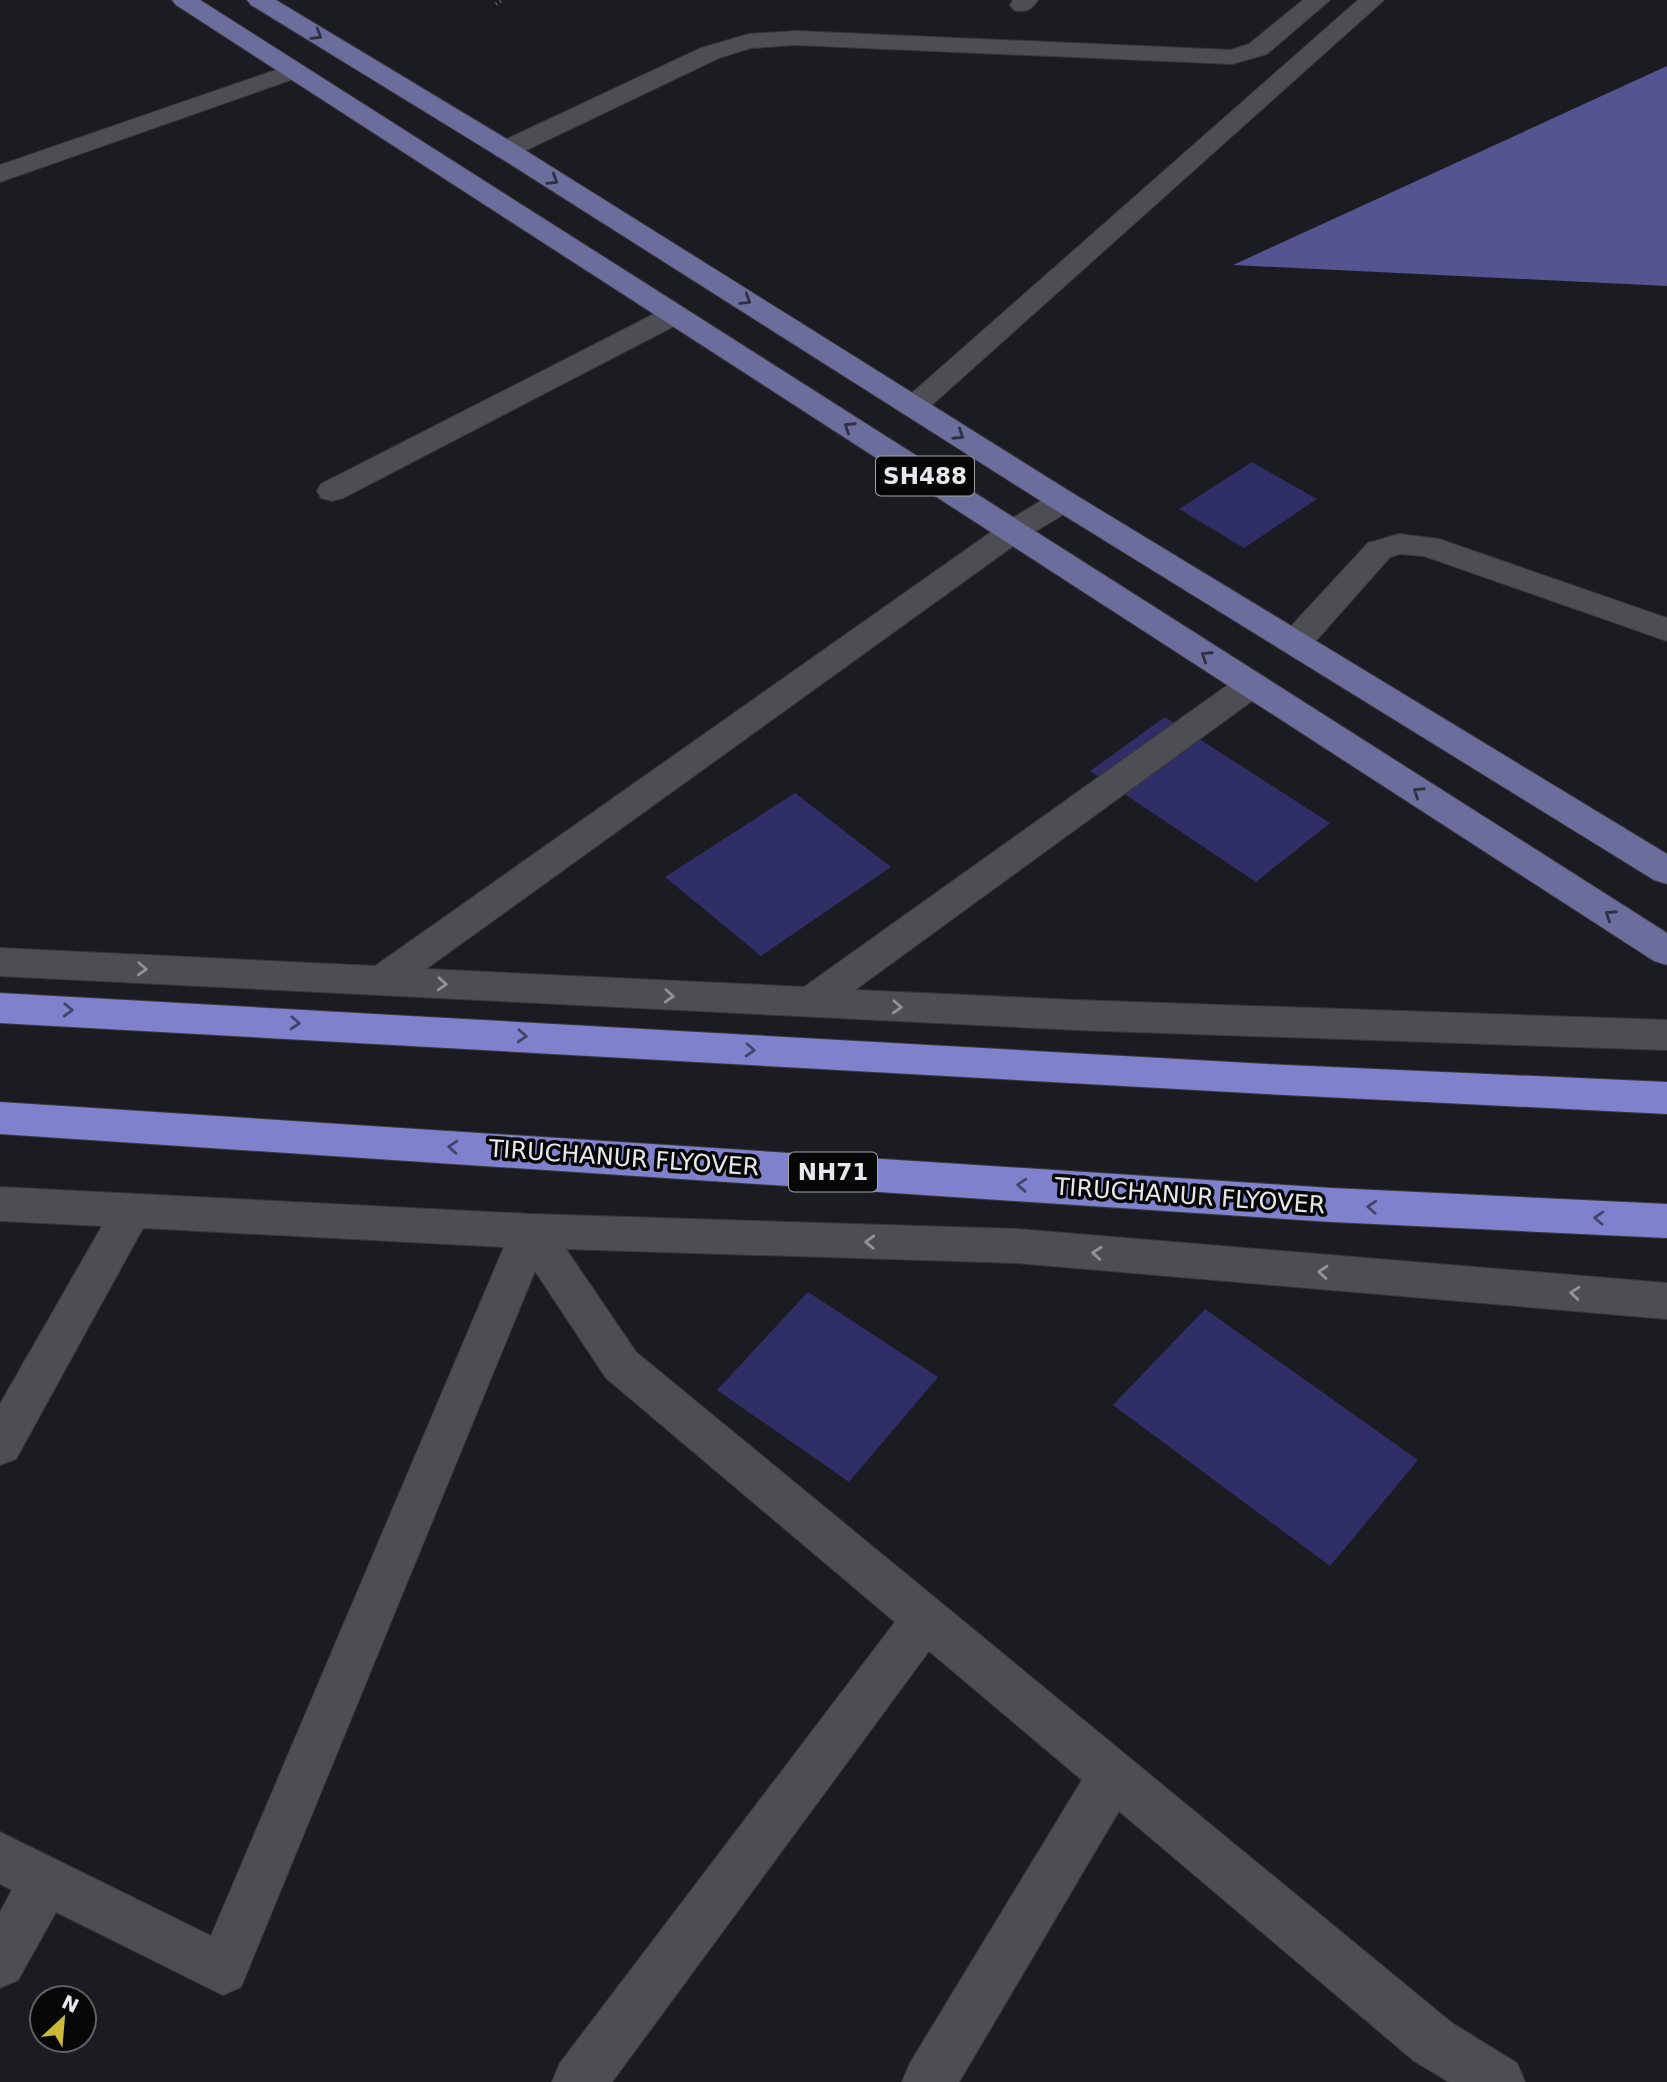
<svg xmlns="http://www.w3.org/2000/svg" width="1667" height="2082" font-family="'DejaVu Sans',sans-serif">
<rect width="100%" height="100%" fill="#1b1c21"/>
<path fill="#545590" d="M1667,66V286L1233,265Z"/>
<path fill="#302e66" d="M1252,462L1317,499L1244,548L1179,509Z
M1165,717L1330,823L1256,882L1090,771Z
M795,793L891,867L761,956L665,877Z
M808,1292L938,1377L849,1482L717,1390Z
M1205,1309L1418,1460L1330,1566L1113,1405Z"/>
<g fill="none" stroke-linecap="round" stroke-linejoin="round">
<defs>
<path id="minor" d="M1013,0H1038C1031,10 1026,13 1014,10L1010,5Z
M1303,0H1330L1267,54L1232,64L796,45L751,48L719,58L514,156L505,158L496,156L492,150L496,144L701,48L749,34L796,31L1231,50L1249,44Z
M1358,0H1384L924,412L914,415L904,412L899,406L904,400Z
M293,64L302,66L305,71L302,76L0,182V165Z
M674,307L684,309L688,315L684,321L343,498L332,501L321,498L317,491L321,484L664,309Z
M1063,491L1074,494L1078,501L1074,508L1023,539L426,969L804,987L1239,677L1251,674L1263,677L1268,685L1263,693L855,990L1076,1000L1667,1020V1050L1076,1030L0,976V948L375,966L1001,525L1052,494Z
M1399,534L1439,539L1667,618V641L1424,556L1400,554L1390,557L1307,651L1295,654L1283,651L1279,643L1283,635L1368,543Z
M0,1187L531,1214L1017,1229L1667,1283V1319L1017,1263L566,1249L636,1352L1452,2023L1517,2063L1525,2082H1449L1414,2061L1119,1811L959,2082H902L910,2063L1082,1780L929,1651L612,2082H552L560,2063L895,1622L606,1378L535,1271L241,1987L223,1995L56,1912L18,1980L0,1988V1912L12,1890L0,1884V1832L211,1936L504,1247L143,1228L16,1459L0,1465V1404L102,1226L0,1221Z"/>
<path id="major" d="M172,0H200L1667,933V965L1654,961L176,5Z
M247,0H276L520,147L1074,494L1667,854V884L1654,880L1052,508L502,159L251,5Z"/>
<path id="highway" d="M0,993L1267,1064L1667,1082V1114L1267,1094L0,1023Z
M0,1102L1332,1188L1667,1204V1238L1332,1222L0,1134Z"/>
</defs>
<use href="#minor" stroke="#38383c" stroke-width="2"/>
<use href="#major" stroke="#38383c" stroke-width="2"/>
<use href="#highway" stroke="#38383c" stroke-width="2"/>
<path stroke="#76777b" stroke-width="3.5" stroke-dasharray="1 3.5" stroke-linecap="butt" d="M496,4L503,0"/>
<use href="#minor" fill="#4d4e53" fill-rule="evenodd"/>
<use href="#major" fill="#6b6d9c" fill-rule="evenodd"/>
<use href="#highway" fill="#7f81cd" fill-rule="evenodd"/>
</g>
<defs><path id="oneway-chevron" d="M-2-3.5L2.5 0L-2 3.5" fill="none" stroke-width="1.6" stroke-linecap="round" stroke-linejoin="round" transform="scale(1.75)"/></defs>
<g stroke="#2f3043">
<use href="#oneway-chevron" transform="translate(317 35) rotate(31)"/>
<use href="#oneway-chevron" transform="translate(553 180) rotate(32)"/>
<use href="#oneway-chevron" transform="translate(746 300) rotate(32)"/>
<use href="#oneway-chevron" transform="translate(849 427) rotate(-147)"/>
<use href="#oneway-chevron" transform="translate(959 435) rotate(33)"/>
<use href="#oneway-chevron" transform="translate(1206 656) rotate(-147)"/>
<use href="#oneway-chevron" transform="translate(1418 792) rotate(-147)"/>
<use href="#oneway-chevron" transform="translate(1610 915) rotate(-147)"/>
</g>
<g stroke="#929397">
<use href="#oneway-chevron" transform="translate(142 969) rotate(3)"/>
<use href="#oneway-chevron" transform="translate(442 984) rotate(3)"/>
<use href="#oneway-chevron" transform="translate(669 996) rotate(3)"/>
<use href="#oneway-chevron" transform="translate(897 1007) rotate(3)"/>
<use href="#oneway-chevron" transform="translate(870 1242) rotate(-178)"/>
<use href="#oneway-chevron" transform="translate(1097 1253) rotate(-175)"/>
<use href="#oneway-chevron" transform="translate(1323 1272) rotate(-175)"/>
<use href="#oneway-chevron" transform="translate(1575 1293) rotate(-175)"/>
</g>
<g stroke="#43446a">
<use href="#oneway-chevron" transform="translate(68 1010) rotate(2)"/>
<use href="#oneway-chevron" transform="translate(295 1023) rotate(3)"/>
<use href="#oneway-chevron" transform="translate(522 1036) rotate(3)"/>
<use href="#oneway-chevron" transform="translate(750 1050) rotate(3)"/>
<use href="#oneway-chevron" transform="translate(453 1147) rotate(-176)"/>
<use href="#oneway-chevron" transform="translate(1022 1185) rotate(-176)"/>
<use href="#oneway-chevron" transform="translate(1372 1207) rotate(-177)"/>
<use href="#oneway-chevron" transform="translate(1599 1218) rotate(-177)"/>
</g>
<g text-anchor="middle" stroke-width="7" stroke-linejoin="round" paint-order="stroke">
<g fill="#070708" stroke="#a4a4a7" stroke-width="2">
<rect x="876" y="456.5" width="98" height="39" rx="5"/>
<rect x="789" y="1152.5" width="88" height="39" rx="5"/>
</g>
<g font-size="23" font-weight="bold" fill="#e7e8eb">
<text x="925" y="484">SH488</text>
<text x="833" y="1180">NH71</text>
</g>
<g font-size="24" fill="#e7e8eb" stroke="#070708">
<text transform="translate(624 1158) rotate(4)" y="8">TIRUCHANUR FLYOVER</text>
<text transform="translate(1190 1196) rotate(4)" y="8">TIRUCHANUR FLYOVER</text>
</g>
</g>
<g transform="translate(63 2019) rotate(26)"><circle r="33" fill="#070708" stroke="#616163" stroke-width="2"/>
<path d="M0-5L12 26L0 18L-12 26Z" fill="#cbba39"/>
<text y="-10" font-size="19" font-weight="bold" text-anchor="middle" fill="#e7e8eb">N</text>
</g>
</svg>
